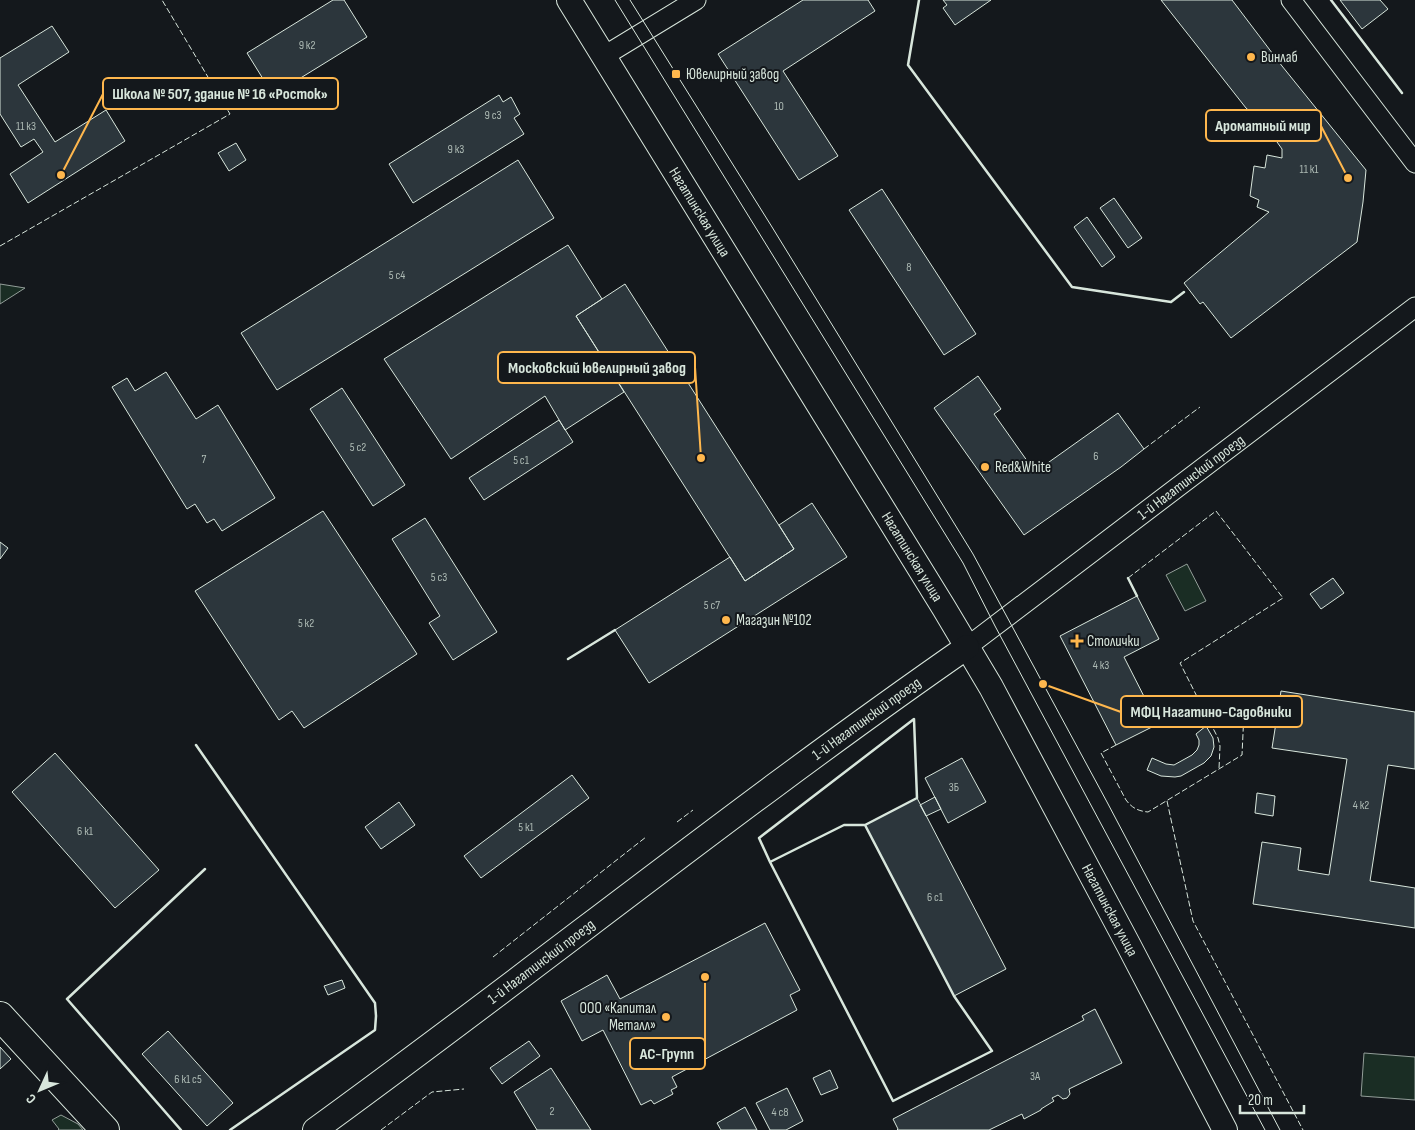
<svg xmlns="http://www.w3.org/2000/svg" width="1415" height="1130" font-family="'Sofia Sans Condensed',sans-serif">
<rect width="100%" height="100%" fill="#14181c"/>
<path fill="#1a2d24" stroke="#939e99" d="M0,284L25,288L0,304Z
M1187,564L1206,601L1185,611L1166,575Z
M1364,1053L1415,1057V1100L1361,1096Z
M61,1115L78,1124L83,1130H58L59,1129L52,1120Z"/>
<path fill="#2c363c" stroke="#d8e6dc" d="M333,0H344L367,37L273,95L247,53Z
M803,0H868L875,11L783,71L838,156L799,180L718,54Z
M943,0H991L955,25L943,8L947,5Z
M1161,0H1232L1282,66L1366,170L1363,202L1357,242L1231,338L1203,302L1200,304L1184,283L1269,212L1257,207L1259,200L1250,196L1254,166L1265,168L1267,155L1282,158V149L1257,114H1253L1246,108Z
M1340,0H1380L1388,9L1362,29Z
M52,26L69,52L18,85L55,142L106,110L125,141L28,203L10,174L43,152L34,139L21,147L0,114V58Z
M499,95L503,102L511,97L520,114L514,118L524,134L413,203L389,164Z
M236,143L246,160L229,171L218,153Z
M518,160L554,218L277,390L241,333Z
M882,189L976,334L944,355L849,210Z
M1114,198L1142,238L1128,248L1100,208Z
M1087,217L1115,257L1102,267L1074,227Z
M568,245L602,299L576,316L624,392L565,430L545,396L451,459L384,359Z
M625,284L794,549L745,581L576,316Z
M166,372L196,419L218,405L275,498L222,531L214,519L207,523L195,504L187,509L112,387L127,378L135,391Z
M978,376L1001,409L994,414L1035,472L1118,413L1144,449L1121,467L1024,535L934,408Z
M342,388L405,485L373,506L310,409Z
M559,420L573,442L484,500L469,478Z
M812,503L847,557L649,683L615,630L730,557L745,581L794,549L779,525Z
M323,511L417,654L304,728L292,711L279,720L195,591Z
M425,518L497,632L453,660L429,623L440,616L392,539Z
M0,542L8,548L0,559Z
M1333,578L1344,593L1321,609L1310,594Z
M1137,596L1159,639L1124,657L1158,724L1116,745L1060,636Z
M1281,691L1415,712V769L1388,765L1370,881L1415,888V928L1253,904L1262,842L1301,848L1298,870L1329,875L1347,759L1272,748Z
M1206,726L1213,738L1214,747L1211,756L1204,763L1181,776L1175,777L1161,776L1147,770L1152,758L1166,764L1174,765L1192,755L1197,750L1199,745V740L1196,734Z
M55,753L159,870L115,908L12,792Z
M962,758L986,802L948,823L925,778Z
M572,775L589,798L481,878L464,856Z
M1257,793L1275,796L1273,816L1255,813Z
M935,797L941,809L926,816L920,805Z
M917,798L1006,969L954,996L865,825Z
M399,802L415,825L381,849L365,827Z
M765,923L800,990L790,995L797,1010L672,1077L677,1087L671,1090L673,1094L654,1104L651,1100L641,1105L603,1030L582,1041L561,1001L607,975L620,999Z
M342,980L345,988L328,995L324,986Z
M1095,1009L1122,1063L1069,1089L1070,1094L1067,1098L1063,1099L1058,1095L1052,1098L1054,1101L1041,1109V1110L1024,1119L1022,1114L989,1130H897L898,1129L893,1119L1084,1020L1082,1016Z
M168,1031L233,1103L207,1126L142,1054Z
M529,1041L540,1056L502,1084L490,1068Z
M0,1047L11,1059L0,1069Z
M551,1068L591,1130H537L514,1092Z
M830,1070L838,1088L821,1095L813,1078Z
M787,1088L803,1121L786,1130H770L756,1103Z
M745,1107L757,1130H721L717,1123Z"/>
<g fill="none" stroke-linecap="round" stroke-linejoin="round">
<defs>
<g id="minor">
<path d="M1291,0L1415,163"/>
<path d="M604,56L696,0"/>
<path id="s1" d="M967,647L1415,307"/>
</g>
<g id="tertiary">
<path id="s2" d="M569,0L944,608L991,687L1128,944L1225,1130"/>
<path id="s3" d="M315,1130C534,971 745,801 967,647"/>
</g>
<path id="secondary" d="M0,1016L105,1130"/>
</defs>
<use href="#minor" stroke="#d8e6dc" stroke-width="21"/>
<use href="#tertiary" stroke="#d8e6dc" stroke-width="26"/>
<use href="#secondary" stroke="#d8e6dc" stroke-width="30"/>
<use href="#minor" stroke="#14181c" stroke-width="19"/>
<use href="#tertiary" stroke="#14181c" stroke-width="24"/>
<use href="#secondary" stroke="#14181c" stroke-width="28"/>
<path stroke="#d8e6dc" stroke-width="1" d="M615,0L963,563L995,626L1265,1130
M630,0L772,227L973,554L1107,802L1280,1130"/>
<path stroke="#d8e6dc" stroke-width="1" stroke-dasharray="6 2.5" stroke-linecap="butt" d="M0,246L230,114L162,0
M1144,449L1200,407
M1128,578L1216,511L1283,598L1180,663L1218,738L1220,746L1219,769
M1116,745L1101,753L1126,800C1132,808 1138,811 1148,812L1242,755L1244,712
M1167,801L1193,921L1303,1130
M677,822L693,810
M493,957L646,837
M381,1130L432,1092L464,1089"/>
<path stroke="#d8e6dc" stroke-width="2.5" d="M919,0L908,65L1072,287L1171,302L1184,292
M1331,0L1402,93
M1128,578L1137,596
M568,659L615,630
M914,719L917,798L865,825L954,996L992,1051L893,1101L770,862L759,838Z
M196,745L375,1003L376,1016L375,1030L230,1130
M770,862L844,825H865
M181,1130L67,999L205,869"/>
</g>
<g fill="#ffb74d" stroke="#14181c" stroke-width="2">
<circle cx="1251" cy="57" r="5"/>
<rect x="671" y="69" width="10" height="10" rx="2.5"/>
<circle cx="985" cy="467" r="5"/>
<circle cx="726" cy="620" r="5"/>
<path d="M1074.5 633.5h5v5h5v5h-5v5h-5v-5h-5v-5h5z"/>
<circle cx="666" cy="1017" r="5"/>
</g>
<g text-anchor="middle" stroke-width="4" stroke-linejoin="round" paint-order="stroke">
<g font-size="12" fill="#adbab4">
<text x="307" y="49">9 к2</text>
<text x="779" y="110">10</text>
<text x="493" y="119">9 с3</text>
<text x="26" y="130">11 к3</text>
<text x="456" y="153">9 к3</text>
<text x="1309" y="173">11 к1</text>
<text x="909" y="271">8</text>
<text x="397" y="279">5 с4</text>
<text x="358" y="451">5 с2</text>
<text x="1096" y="460">6</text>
<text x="204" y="463">7</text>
<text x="521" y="464">5 с1</text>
<text x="439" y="581">5 с3</text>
<text x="712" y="609">5 с7</text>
<text x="306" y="627">5 к2</text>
<text x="1101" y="669">4 к3</text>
<text x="954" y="791">3Б</text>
<text x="1361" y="809">4 к2</text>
<text x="526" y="831">5 к1</text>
<text x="85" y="835">6 к1</text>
<text x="935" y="901">6 с1</text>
<text x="1035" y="1080">3А</text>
<text x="188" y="1083">6 к1 с5</text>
<text x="552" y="1115">2</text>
<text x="780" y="1116">4 с8</text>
</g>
<g font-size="15" fill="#d8e6dc" stroke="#14181c" text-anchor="start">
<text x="1261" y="62">Винлаб</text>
<text x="686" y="79">Ювелирный завод</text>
<text x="995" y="472">Red&amp;White</text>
<text x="736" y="625">Магазин №102</text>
<text x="1087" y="646">Столички</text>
<text x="656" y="1013" text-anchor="end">ООО «Капитал<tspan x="656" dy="17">Металл»</tspan></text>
</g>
<g font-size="15" fill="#d8e6dc" stroke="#14181c">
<text dy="5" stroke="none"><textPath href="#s2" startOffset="249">Нагатинская улица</textPath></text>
<text dy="5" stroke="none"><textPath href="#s1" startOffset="281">1-й Нагатинский проезд</textPath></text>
<text dy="5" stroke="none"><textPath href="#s2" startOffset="654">Нагатинская улица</textPath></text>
<text dy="5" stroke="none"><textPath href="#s3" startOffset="688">1-й Нагатинский проезд</textPath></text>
<text dy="5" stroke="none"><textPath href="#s2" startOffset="1059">Нагатинская улица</textPath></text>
<text dy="5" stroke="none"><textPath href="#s3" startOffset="282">1-й Нагатинский проезд</textPath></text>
</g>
</g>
<path fill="none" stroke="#ffb74d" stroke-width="2" d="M61 175L103 94M1348 178L1321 126M701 458L695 367M1043 684L1121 712M705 977L705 1053"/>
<g fill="#ffb74d" stroke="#14181c" stroke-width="2">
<circle cx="61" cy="175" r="5"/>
<circle cx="1348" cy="178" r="5"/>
<circle cx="701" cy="458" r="5"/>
<circle cx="1043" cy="684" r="5"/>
<circle cx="705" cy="977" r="5"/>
</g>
<g fill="#14181c" stroke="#ffb74d" stroke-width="2">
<rect x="103" y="78" width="235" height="31" rx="5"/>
<rect x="1206" y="110" width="115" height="31" rx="5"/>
<rect x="498" y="352" width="197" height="31" rx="5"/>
<rect x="1121" y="696" width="181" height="31" rx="5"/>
<rect x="630" y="1038" width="75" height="31" rx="5"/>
</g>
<g font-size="16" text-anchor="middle" font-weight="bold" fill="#d8e6dc">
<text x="220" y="99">Школа № 507, здание № 16 «Росток»</text>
<text x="1263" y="131">Ароматный мир</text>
<text x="597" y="373">Московский ювелирный завод</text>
<text x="1211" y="717">МФЦ Нагатино-Садовники</text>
<text x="667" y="1059">АС-Групп</text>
</g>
<g transform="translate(40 1090) rotate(226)" stroke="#14181c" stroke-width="4" paint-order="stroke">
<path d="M0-4L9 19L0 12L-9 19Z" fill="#d8e6dc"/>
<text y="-8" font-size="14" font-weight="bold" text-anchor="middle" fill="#d8e6dc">С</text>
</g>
<path d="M1240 1105v8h64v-8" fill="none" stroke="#d8e6dc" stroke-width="2.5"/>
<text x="1248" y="1105" font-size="15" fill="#d8e6dc" stroke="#14181c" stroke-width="4" paint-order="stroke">20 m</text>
</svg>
